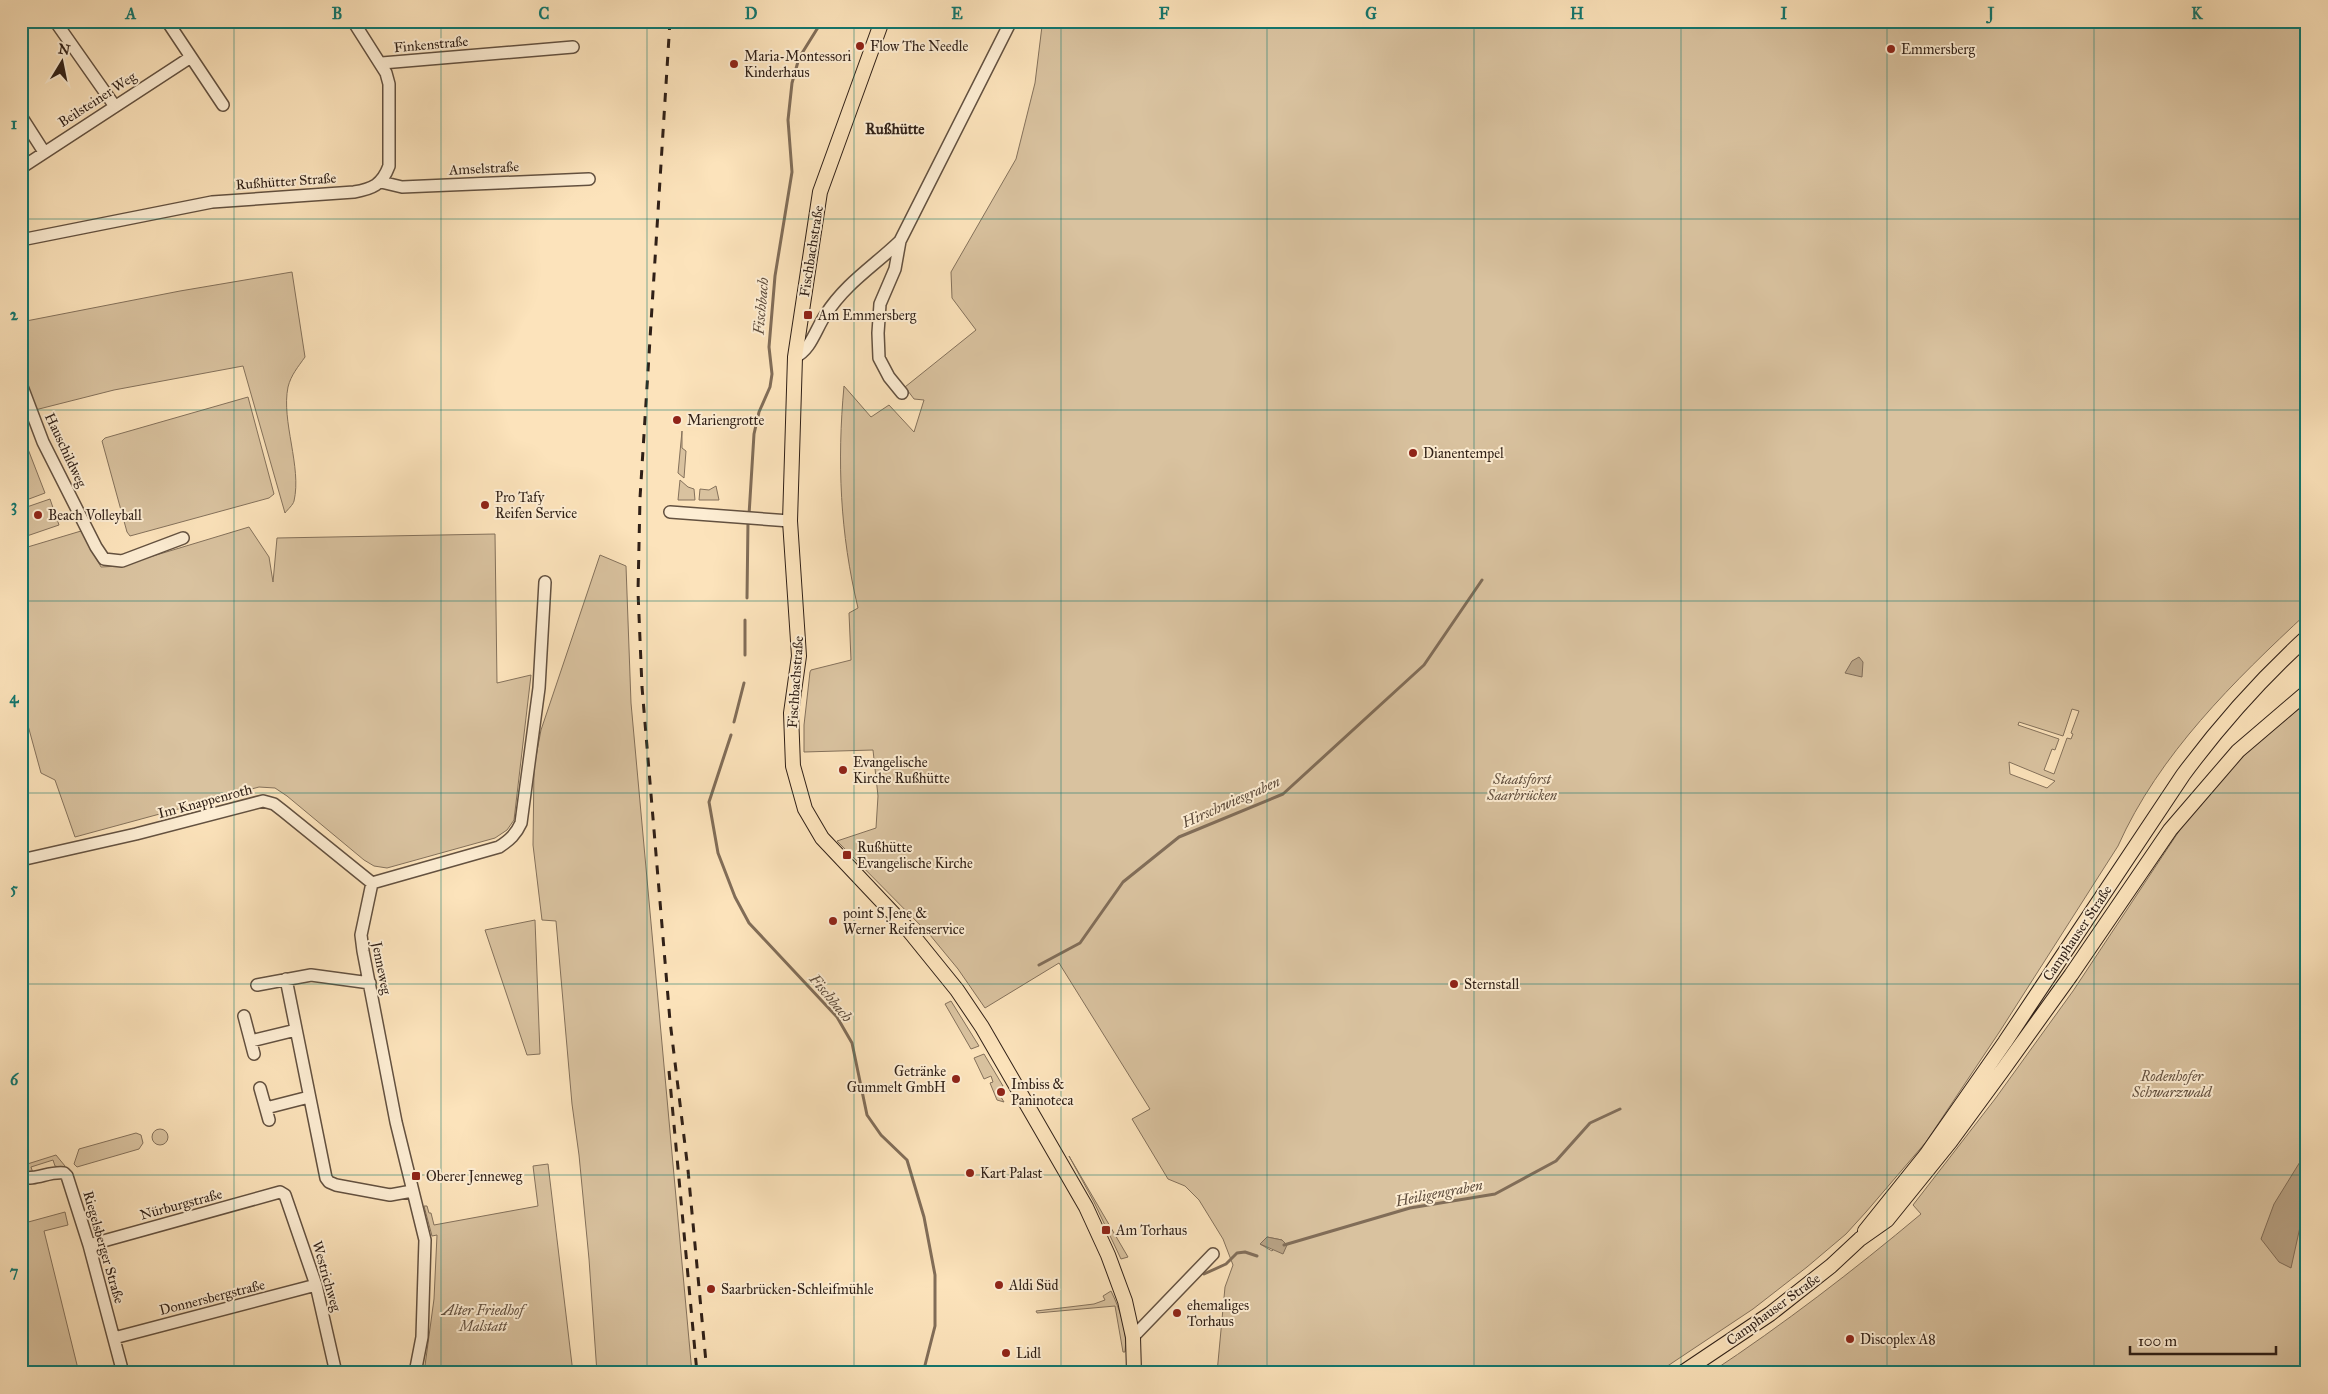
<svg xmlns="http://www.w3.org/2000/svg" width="2328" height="1394" font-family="'IM FELL Great Primer',serif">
<rect width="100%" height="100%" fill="#fce3bb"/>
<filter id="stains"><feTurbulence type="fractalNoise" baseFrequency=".004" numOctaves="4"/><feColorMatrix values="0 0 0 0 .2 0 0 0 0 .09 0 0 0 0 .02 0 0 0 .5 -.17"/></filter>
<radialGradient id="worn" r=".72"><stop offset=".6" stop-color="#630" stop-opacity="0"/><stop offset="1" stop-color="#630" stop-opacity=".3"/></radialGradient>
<path fill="#d9c29f" stroke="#84715b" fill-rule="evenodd" d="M1034,21H2307V613C2234,681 2159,754 2118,846L2000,1031L1926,1142L1866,1212L1846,1234L1807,1267L1753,1309L1657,1373H1217L1225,1287L1233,1265L1223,1239L1199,1200L1185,1186L1168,1179L1132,1119L1150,1109L1059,963L985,1008L958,969L930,935L837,841L876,828L878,796L873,750L804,752V725L810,672L811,670L851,660L849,613L858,608C840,533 837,462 844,386L871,417L889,405L914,432L924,400L914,399L905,387L976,330L952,298L951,272L1016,159L1035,83L1042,26ZM2072,709L2079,711L2071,733L2073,734L2071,739L2067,738L2054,774L2044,770L2052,749L2055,750L2059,739L2018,725L2019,722L2063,736ZM2009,762L2055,781L2047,788L2010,774ZM1267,1237L1282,1240L1272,1251L1260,1244Z
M292,272L305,357C298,367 291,375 288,387C281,421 302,467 294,501C293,505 288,509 285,513L243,366L114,390L35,410L21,371V322L180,291Z
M248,397L274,494L269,498L130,536L127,532L102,441L105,438Z
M21,431L45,493L21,502Z
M682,431V448L686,451L684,478L678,473Z
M680,480L688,487L694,489L695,500H678Z
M716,486L719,500H699L700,489L709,490Z
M50,499L59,525L21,538V509Z
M249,527L269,557L273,582L277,538L495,534L497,683L531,675L514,820L507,830L495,838L387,868L374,866L364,860L287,796L275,788L259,787L75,837L55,780L41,773L21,700V549L81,531L101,567L120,566Z
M600,555L626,566L631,703L692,1373H597L589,1259L579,1155L572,1104L556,921L542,920L533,845L534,767L541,730Z
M2307,702V1373H1710C1784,1324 1853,1271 1921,1214L1913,1205L1995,1099L2073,991L2191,813L2246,753Z
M535,920L540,1054L527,1055L485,930Z
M951,1001L979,1046L971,1049L945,1004Z
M984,1054L1003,1086L996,1089L1004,1102L997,1100L990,1083L993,1082L991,1076L984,1079L974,1058Z
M152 1137a8 8 0 1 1 16 0a8 8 0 1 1-16 0Z
M136,1133L141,1135L143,1143L139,1149L77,1167L74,1164L79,1149Z
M56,1155L65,1166L63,1168L55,1166L53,1160L31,1167L33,1173L21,1170V1166Z
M1069,1156L1128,1257L1121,1259L1094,1202Z
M548,1164L573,1373H424L434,1299L437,1235L432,1236L424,1206H427L429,1213H431L434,1225L538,1206L533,1166Z
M65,1212L68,1225L44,1231L79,1373H21V1224Z
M1111,1291C1120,1309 1128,1333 1125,1352H1123L1115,1306L1037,1313L1036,1311L1094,1304L1105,1300L1103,1296Z"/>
<path fill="#b7a183" stroke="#816d58" d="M1859,657L1863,662L1862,677L1845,673L1852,661Z
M2303,1157L2307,1158V1195L2291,1268L2279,1262L2261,1239L2274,1204Z
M1267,1237L1282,1240L1287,1245L1283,1254L1260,1244Z"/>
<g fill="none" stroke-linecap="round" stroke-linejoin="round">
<path stroke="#816d58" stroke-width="3" d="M749,515L754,434L759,412L770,387L772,374L769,347L775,276L792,172L788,120L792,83L799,58L822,21
M747,598L748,521
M745,655V620
M734,722L744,683
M731,735L709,802L718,853L735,897L749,923L837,1017L852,1043L867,1115L881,1135L907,1160L924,1217L935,1275V1326L923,1373
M1039,965L1080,943L1123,882L1179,837L1283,794L1424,665L1482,580
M2303,1160L2307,1139
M1284,1245L1410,1208L1495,1194L1556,1161L1590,1123L1620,1109
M1204,1274L1226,1264L1237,1253L1245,1252L1257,1256"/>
<defs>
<path id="minor" d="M55,21L114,105
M167,21L223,105
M382,63L573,47
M21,116L44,152
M21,168L191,57
M381,182L402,187L589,179
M21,240L212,202L354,192C372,189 382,185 389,166V84L386,73L353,21
M795,357C811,350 816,328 826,314C846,283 874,266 900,241
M21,384L43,442L96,547L104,559L122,561L183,538
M902,393L889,377L879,358L878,333L880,304L895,269L900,241L1011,21
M670,512L790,521
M21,860L136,834L263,801L274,804L283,811L372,883
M372,883L361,935L363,951L396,1122L425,1240L422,1337L415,1373
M372,883L499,847C510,840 516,834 521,823L539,688L545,582
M286,979L326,1178L329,1182L336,1185L390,1195L412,1191
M257,985L311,975L370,983
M244,1016L254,1054
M251,1041L296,1030
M260,1088L269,1120
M266,1108L309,1097
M21,1177C35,1181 49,1171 64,1173L67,1176L89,1245L123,1373
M89,1245L280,1192L285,1195L316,1285L336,1373
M1133,1337L1213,1254
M114,1338L316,1285"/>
<path id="major" d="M882,21L820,192L795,357L790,521L799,656L791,713L793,766L805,809L822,838L906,927L957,990L982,1027L1086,1207L1108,1255L1125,1301L1133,1337L1134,1373
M1865,1231L1926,1155L2005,1042L2183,775C2220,725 2261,679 2307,637
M1682,1373L1770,1314L1831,1266L1860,1239L1887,1220L1950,1142L2002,1071L2071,975L2170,830L2238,751L2307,692"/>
</defs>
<use href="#minor" stroke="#635140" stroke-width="14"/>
<use href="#major" stroke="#302017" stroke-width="16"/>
<use href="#minor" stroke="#fdedd3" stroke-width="11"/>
<use href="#major" stroke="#fce3bb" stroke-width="14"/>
<path stroke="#302017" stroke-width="3" stroke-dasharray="9 9" stroke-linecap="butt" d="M670,21L640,498L638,592L642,687L670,1021L688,1170L707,1373
M669,1071L697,1373"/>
</g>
<path fill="none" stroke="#0f766e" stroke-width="1" stroke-opacity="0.55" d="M234,21V1373M441,21V1373M647,21V1373M854,21V1373M1061,21V1373M1267,21V1373M1474,21V1373M1681,21V1373M1887,21V1373M2094,21V1373M21,219H2307M21,410H2307M21,601H2307M21,793H2307M21,984H2307M21,1175H2307"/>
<g fill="#8f2418" stroke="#fdedd3" stroke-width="2">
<circle cx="860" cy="46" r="5"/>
<circle cx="1891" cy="49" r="5"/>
<circle cx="734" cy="64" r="5"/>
<rect x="803" y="310" width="10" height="10" rx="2.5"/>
<circle cx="677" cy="420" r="5"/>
<circle cx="1413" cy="453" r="5"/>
<circle cx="485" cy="505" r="5"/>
<circle cx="38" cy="515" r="5"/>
<circle cx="843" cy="770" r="5"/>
<rect x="842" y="850" width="10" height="10" rx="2.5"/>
<circle cx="833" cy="921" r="5"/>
<circle cx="1454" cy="984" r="5"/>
<circle cx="956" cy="1079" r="5"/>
<circle cx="1001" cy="1092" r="5"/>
<circle cx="970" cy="1173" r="5"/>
<rect x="411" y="1171" width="10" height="10" rx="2.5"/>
<rect x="1101" y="1225" width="10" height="10" rx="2.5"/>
<circle cx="999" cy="1285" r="5"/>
<circle cx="711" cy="1289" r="5"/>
<circle cx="1177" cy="1313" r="5"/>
<circle cx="1850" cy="1339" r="5"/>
<circle cx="1006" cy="1353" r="5"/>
</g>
<g text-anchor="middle" stroke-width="4" stroke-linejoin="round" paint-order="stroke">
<g font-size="14" fill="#302017" stroke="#fdedd3">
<text transform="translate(431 44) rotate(-5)" y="5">Finkenstraße</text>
<text transform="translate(97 99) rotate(-33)" y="5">Beilsteiner Weg</text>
<text transform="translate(484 168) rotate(-3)" y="5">Amselstraße</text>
<text transform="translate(286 181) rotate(-4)" y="5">Rußhütter Straße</text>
<text transform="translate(811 251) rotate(-81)" y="5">Fischbachstraße</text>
<text transform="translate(66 450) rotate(65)" y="5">Hauschildweg</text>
<text transform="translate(795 682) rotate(-86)" y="5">Fischbachstraße</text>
<text transform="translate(205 801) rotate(-15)" y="5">Im Knappenroth</text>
<text transform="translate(2077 933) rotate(-56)" y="5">Camphauser Straße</text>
<text transform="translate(382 968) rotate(79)" y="5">Jenneweg</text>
<text transform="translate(181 1204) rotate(-15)" y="5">Nürburgstraße</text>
<text transform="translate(104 1247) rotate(74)" y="5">Riegelsberger Straße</text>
<text transform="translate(327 1276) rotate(74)" y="5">Westrichweg</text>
<text transform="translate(212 1297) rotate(-14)" y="5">Donnersbergstraße</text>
<text transform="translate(1773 1309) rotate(-36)" y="5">Camphauser Straße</text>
</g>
<g font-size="14" fill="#302017" stroke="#fdedd3" text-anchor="start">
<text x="870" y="51">Flow The Needle</text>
<text x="1901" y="54">Emmersberg</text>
<text x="744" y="61">Maria-Montessori<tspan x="744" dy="16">Kinderhaus</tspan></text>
<text x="818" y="320">Am Emmersberg</text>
<text x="687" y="425">Mariengrotte</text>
<text x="1423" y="458">Dianentempel</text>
<text x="495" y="502">Pro Tafy<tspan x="495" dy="16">Reifen Service</tspan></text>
<text x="48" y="520">Beach Volleyball</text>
<text x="853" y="767">Evangelische<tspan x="853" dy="16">Kirche Rußhütte</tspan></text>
<text x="857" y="852">Rußhütte<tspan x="857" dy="16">Evangelische Kirche</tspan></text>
<text x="843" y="918">point S Jene &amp;<tspan x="843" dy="16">Werner Reifenservice</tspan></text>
<text x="1464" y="989">Sternstall</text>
<text x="946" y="1076" text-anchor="end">Getränke<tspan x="946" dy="16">Gummelt GmbH</tspan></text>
<text x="1011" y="1089">Imbiss &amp;<tspan x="1011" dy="16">Paninoteca</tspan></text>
<text x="980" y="1178">Kart Palast</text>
<text x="426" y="1181">Oberer Jenneweg</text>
<text x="1116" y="1235">Am Torhaus</text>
<text x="1009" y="1290">Aldi Süd</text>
<text x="721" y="1294">Saarbrücken-Schleifmühle</text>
<text x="1187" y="1310">ehemaliges<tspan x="1187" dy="16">Torhaus</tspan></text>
<text x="1860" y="1344">Discoplex A8</text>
<text x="1016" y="1358">Lidl</text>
</g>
<g font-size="14" font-style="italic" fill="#635140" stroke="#fdedd3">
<text x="1522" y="784">Staatsforst<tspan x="1522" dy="16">Saarbrücken</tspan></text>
<text x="2172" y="1081">Rodenhofer<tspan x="2172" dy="16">Schwarzwald</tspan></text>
<text x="483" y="1315">Alter Friedhof<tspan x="483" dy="16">Malstatt</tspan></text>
</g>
<g font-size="15" font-weight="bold" fill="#302017" stroke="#fdedd3">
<text x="895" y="134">Rußhütte</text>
</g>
<g font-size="15" font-style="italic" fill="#5f4d3d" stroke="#fdedd3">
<text transform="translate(761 306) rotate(-85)" y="5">Fischbach</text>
<text transform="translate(1231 802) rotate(-24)" y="5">Hirschwiesgraben</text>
<text transform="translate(831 998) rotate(50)" y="5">Fischbach</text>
<text transform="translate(1439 1193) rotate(-11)" y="5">Heiligengraben</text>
</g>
</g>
<rect width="2328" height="1394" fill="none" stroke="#fce3bb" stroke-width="55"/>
<g transform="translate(62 62) rotate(10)" stroke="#fdedd3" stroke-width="4" paint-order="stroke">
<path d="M0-4L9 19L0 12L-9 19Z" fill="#302017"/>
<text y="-8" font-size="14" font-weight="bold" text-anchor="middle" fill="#302017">N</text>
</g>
<path d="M2130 1346v8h146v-8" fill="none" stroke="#302017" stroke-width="2.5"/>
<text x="2138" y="1346" font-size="15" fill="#302017" stroke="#fdedd3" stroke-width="4" paint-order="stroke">100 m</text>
<rect x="28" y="28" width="2272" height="1338" fill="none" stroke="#0f766e" stroke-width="2"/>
<g font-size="16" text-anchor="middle" font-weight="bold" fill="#0f766e">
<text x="131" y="19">A</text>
<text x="337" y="19">B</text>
<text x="544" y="19">C</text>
<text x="751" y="19">D</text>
<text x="957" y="19">E</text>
<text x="1164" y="19">F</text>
<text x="1371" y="19">G</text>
<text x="1577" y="19">H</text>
<text x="1784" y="19">I</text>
<text x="1991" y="19">J</text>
<text x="2197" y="19">K</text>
<text x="14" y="129">1</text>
<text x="14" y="320">2</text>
<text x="14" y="511">3</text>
<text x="14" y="703">4</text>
<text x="14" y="894">5</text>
<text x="14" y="1085">6</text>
<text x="14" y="1277">7</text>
</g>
<rect width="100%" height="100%" filter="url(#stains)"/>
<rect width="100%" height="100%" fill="url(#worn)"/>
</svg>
